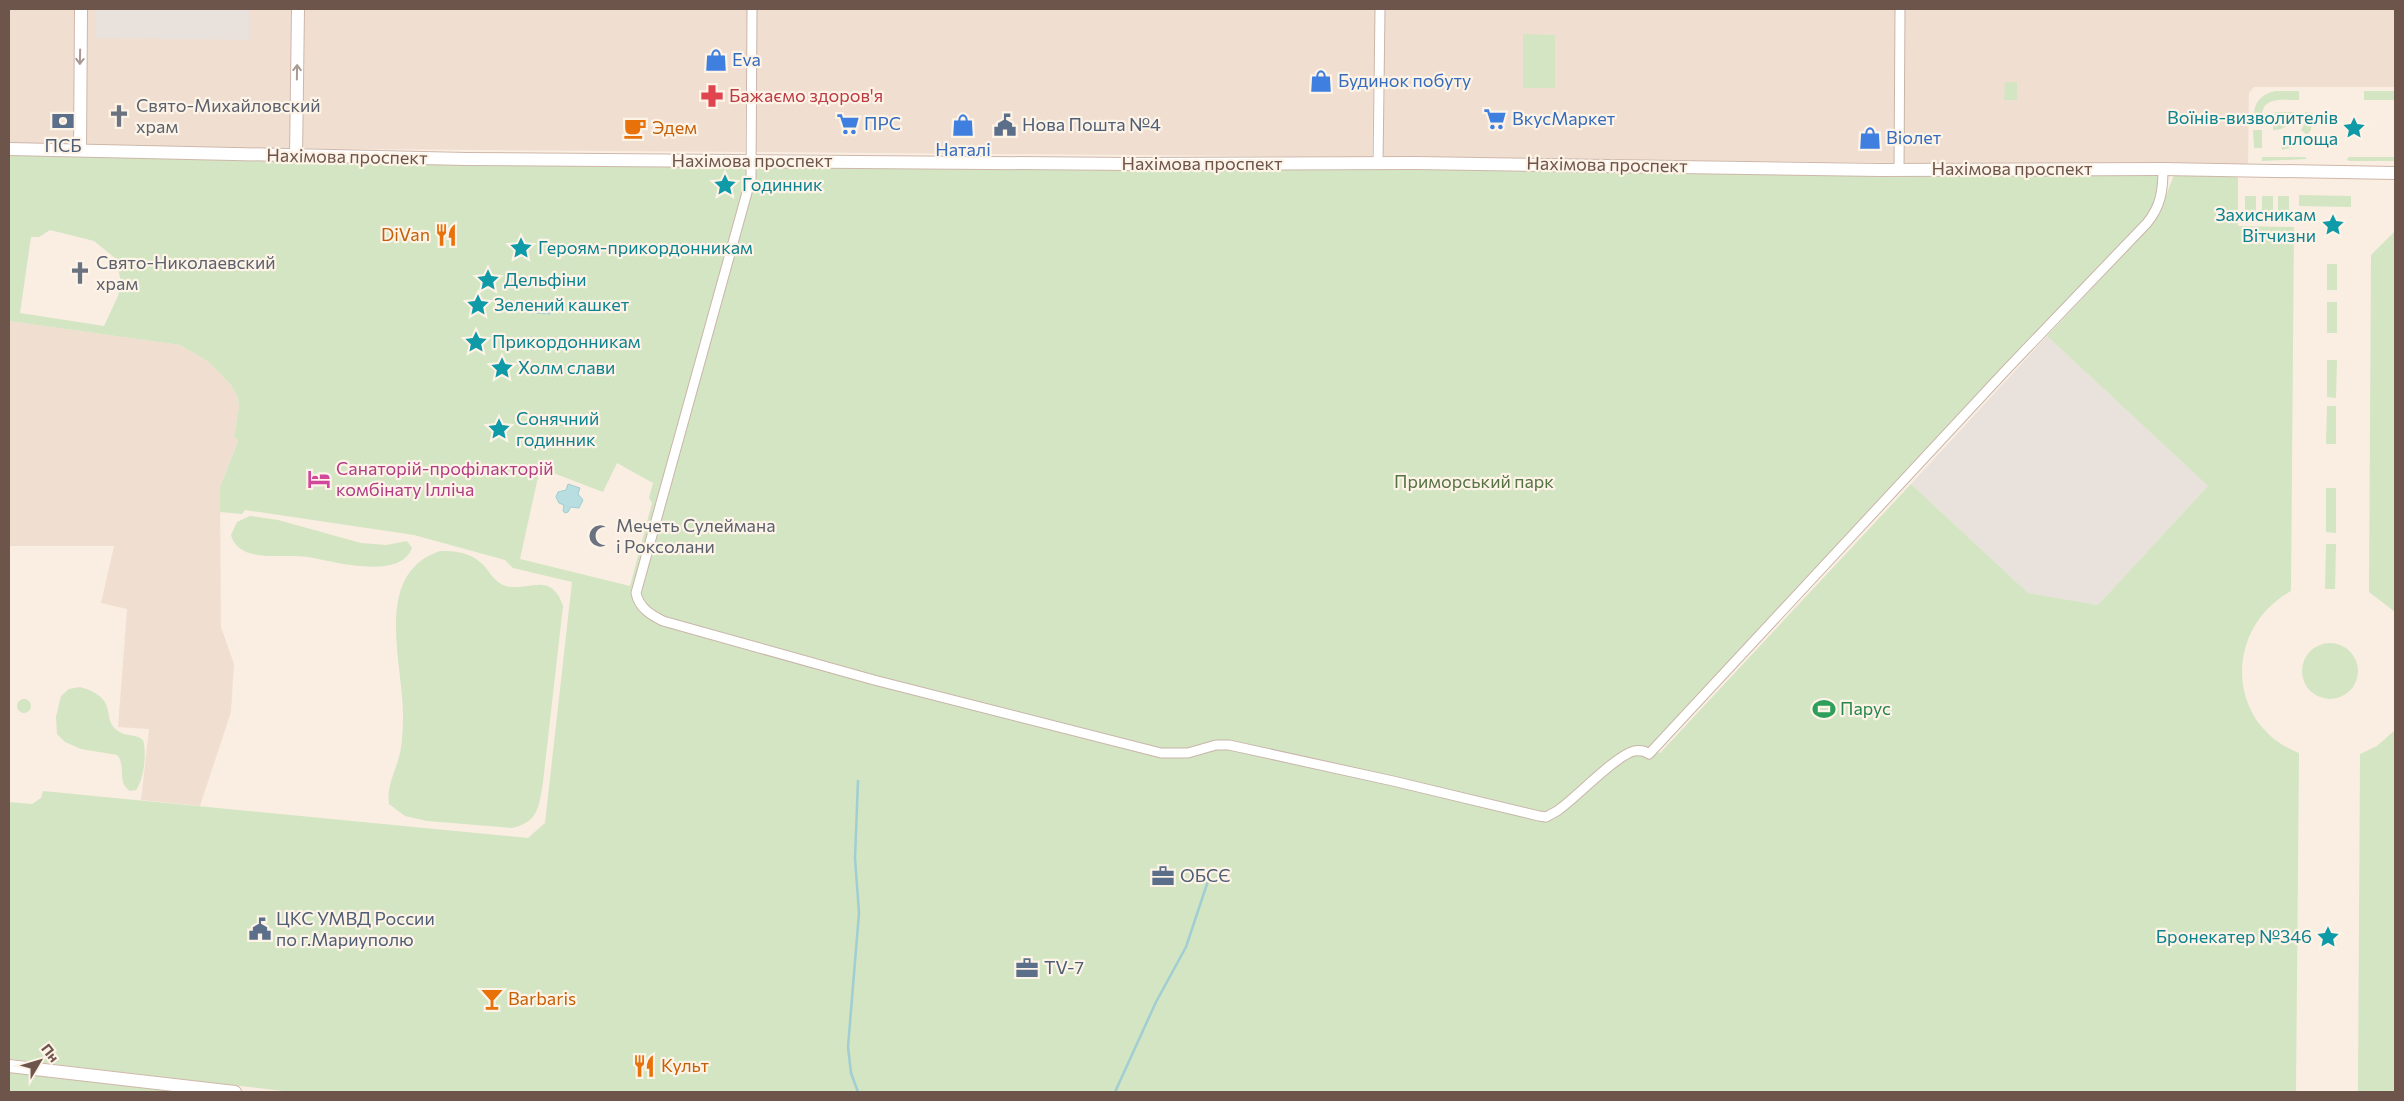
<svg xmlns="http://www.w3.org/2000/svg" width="2404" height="1101" font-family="Commissioner,sans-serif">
<rect width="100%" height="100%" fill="#faeee2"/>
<path fill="#f0dfd1" d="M9,9H77L76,147L9,146Z
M85,9H747L745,152L83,147Z
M757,9H1375L1372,157L755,152Z
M1385,9H2395V87H2254L2249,93L2248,167L1382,157Z
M9,321L180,345L209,362L231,385L238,398L239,408L234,435L238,441L220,487L221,627L234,664L231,712L200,806L141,800L149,729L118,727L127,609L101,603L114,546H9Z"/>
<path fill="#e9e1dc" d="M95,9H249V40L95,38Z
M2047,336L2208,486L2098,605L2028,593L1911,484Z"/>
<path fill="#d3e5c2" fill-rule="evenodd" d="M1523,34L1555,35V88H1523Z
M2005,82H2017V100H2004Z
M2276,91H2299V100C2284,100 2262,96 2262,116H2254C2254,102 2261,94 2276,91Z
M2364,91H2395V100H2364Z
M2276,112H2294C2292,124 2284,130 2273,130V116Z
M2305,112L2313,113L2311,130L2307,135L2301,130L2305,123Z
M2253,130H2262V148H2254Z
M2296,135L2302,140L2293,147L2282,150L2281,143L2290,141Z
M9,152L2165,175L2152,207L2141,223L1652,750L1660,753L1911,484L2028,593L2098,605L2208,486L2047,336L2148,229L2160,211L2174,175L2238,176V226L2294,227L2291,591C2224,628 2225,724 2299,753L2296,1092H292L9,1059V802L32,804L41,798L43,791L528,838L545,823L572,582L513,568L505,560L414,535L245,510L242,514L220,512V487L238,441L234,436L239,408L238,398L231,385L209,362L180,345L9,321ZM50,230L94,241L115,258L121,281L118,296L104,326L20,313L31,237H39ZM617,463L653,483L649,498L652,503L630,586L520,559L540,468L603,492Z
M2262,157H2305L2307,159L2262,161Z
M2349,157H2395V161H2349L2347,159Z
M2299,195L2351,196V207L2299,206Z
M2245,196H2256V222H2245Z
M2262,196H2273V222H2262Z
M2278,196H2289V222H2278Z
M2395,231V612L2369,592L2371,255Z
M2327,264H2337V290H2327Z
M2327,302H2337V333H2327Z
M2327,360H2337L2336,398L2327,397Z
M2327,406H2336V444H2326Z
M2326,488H2336V533L2326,532Z
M250,516L278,520L361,543L386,545L407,541L412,548C400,581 332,561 308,557C288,554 265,559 246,552C238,548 233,543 231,535L237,522Z
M2326,544H2336L2335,589H2325Z
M440,551C454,551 469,552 480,562C488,568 492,579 501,584C524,596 550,567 563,606L543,782C539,806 539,822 512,828L427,821L405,816L389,804C386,785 398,767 401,748C402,739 403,728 403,718C404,665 371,574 440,551Z
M2302 671a28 28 0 1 1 56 0a28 28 0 1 1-56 0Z
M80,687C121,699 100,718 118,731C126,737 135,733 143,740C147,752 144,780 136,790L130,791C116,782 127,766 117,755L81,749L65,742L57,734L56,717L61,696L69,689Z
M17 706a7 7 0 1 1 14 0a7 7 0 1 1-14 0Z
M2395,730V1092H2358L2360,754L2377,746Z
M9,1072L186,1092H9Z"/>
<path fill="#b8dee1" stroke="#a0ced2" d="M537,302L550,303V314L536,313Z
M568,484L580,488L578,494L583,500L579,508L571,507L568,512L565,513L563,511L564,505L559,503L556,497L558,492L566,490Z"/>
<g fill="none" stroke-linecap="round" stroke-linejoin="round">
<path stroke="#a0ced2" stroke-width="2.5" d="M858,781L855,858L859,913L848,1047L851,1073L858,1092
M1115,1092L1156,1002L1186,947L1209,878"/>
<defs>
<path id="street" d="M752,9L751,178L636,593C639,608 651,615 663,621L874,680L1161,753H1188L1216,745H1229L1393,781L1539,816L1546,817L1557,811C1576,798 1615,756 1634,751C1640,750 1645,751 1649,754L2007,369L2147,223C2161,206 2163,190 2163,169
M1378,164L1380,9
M1899,169L1900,9"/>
<path id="secondary" d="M9,149L467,159L1133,164L1416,163L1880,170L2163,169L2395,173
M80,150L81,9
M296,156L298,9
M9,1066L235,1092"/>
</defs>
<use href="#street" stroke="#c9b5aa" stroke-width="11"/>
<use href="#secondary" stroke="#ceb7aa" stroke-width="14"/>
<use href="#street" stroke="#fff" stroke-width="9"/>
<use href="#secondary" stroke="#fff" stroke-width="12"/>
</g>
<defs><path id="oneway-shaft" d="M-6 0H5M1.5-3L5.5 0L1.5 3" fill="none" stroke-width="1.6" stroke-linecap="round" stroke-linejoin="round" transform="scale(1.25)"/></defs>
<g stroke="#a89993">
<use href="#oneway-shaft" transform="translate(80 57) rotate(91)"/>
<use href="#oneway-shaft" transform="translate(297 72) rotate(-89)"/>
</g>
<defs>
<symbol id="shop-bare" viewBox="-9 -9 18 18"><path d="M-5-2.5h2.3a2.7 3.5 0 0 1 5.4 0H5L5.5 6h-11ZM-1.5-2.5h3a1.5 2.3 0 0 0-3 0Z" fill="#3f7fe0" stroke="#fdf3e7" stroke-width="2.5" paint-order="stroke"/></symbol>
<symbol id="pharmacy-bare" viewBox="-9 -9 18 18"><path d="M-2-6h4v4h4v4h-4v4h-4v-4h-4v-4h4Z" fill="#e0444e" stroke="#fdf3e7" stroke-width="2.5" paint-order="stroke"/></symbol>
<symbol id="church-bare" viewBox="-9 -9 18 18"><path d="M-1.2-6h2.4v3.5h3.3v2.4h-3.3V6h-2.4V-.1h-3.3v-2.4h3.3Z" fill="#6b7280" stroke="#fdf3e7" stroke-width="2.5" paint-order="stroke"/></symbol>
<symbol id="supermarket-bare" viewBox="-9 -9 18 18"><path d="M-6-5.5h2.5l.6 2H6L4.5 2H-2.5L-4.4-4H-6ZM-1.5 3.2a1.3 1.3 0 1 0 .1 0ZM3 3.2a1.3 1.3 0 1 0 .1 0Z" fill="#3f7fe0" stroke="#fdf3e7" stroke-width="2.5" paint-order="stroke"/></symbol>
<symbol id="bank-bare" viewBox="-9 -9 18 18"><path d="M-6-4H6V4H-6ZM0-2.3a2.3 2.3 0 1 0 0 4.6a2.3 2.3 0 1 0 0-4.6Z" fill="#5c6f8a" stroke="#fdf3e7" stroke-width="2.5" paint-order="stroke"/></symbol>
<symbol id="civic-bare" viewBox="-9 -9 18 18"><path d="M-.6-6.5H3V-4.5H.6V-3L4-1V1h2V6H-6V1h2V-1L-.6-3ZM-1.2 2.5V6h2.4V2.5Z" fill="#5c6f8a" stroke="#fdf3e7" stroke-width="2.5" paint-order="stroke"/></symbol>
<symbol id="cafe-bare" viewBox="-9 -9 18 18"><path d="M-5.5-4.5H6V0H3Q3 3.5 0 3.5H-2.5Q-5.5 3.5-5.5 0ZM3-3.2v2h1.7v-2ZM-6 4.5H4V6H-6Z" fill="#e8710a" stroke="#fdf3e7" stroke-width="2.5" paint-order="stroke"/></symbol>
<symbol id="sight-bare" viewBox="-9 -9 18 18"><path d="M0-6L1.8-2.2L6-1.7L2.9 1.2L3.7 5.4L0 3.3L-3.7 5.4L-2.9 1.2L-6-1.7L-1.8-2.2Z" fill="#0f9aa8" stroke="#fdf3e7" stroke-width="2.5" paint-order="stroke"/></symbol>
<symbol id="restaurant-bare" viewBox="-9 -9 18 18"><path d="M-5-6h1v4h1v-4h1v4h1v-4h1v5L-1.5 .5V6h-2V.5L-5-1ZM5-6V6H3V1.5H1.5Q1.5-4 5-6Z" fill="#e8710a" stroke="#fdf3e7" stroke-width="2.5" paint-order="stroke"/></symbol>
<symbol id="hotel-bare" viewBox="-9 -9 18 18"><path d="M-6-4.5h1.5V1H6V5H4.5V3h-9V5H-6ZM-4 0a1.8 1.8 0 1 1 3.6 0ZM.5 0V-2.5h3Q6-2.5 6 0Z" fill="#d1479c" stroke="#fdf3e7" stroke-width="2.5" paint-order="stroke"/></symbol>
<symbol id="mosque-bare" viewBox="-9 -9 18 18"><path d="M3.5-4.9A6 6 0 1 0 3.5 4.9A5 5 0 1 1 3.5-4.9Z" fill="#6b7280" stroke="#fdf3e7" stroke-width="2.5" paint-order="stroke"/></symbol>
<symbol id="stadium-bare" viewBox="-9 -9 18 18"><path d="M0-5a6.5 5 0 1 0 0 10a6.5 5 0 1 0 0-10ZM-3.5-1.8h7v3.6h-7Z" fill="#2e9e5b" stroke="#fdf3e7" stroke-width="2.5" paint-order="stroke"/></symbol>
<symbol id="office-bare" viewBox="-9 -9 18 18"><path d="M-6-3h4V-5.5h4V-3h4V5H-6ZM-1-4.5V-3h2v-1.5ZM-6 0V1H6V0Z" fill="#5c6f8a" stroke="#fdf3e7" stroke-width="2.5" paint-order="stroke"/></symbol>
<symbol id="bar-bare" viewBox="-9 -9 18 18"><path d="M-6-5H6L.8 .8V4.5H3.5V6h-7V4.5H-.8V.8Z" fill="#e8710a" stroke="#fdf3e7" stroke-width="2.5" paint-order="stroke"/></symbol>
</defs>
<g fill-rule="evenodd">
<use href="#shop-bare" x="700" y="44" width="32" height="32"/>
<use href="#shop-bare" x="1305" y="65" width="32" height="32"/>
<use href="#pharmacy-bare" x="696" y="80" width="32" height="32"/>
<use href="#church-bare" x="103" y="100" width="32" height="32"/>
<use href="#supermarket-bare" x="1479" y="103" width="32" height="32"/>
<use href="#bank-bare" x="47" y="105" width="32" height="32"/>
<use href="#supermarket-bare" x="832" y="108" width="32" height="32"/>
<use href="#shop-bare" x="947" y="109" width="32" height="32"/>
<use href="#civic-bare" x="989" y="109" width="32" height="32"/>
<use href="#cafe-bare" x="619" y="112" width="32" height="32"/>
<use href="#sight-bare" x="2338" y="112" width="32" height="32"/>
<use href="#shop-bare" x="1854" y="122" width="32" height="32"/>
<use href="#sight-bare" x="709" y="169" width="32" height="32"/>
<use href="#sight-bare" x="2317" y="209" width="32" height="32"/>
<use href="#restaurant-bare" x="430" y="219" width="32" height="32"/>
<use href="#sight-bare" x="505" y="232" width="32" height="32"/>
<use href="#church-bare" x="64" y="257" width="32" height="32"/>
<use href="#sight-bare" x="472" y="264" width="32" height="32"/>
<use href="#sight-bare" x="462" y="289" width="32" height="32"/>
<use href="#sight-bare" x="460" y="326" width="32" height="32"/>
<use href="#sight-bare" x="486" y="352" width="32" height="32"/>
<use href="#sight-bare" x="483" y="413" width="32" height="32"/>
<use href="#hotel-bare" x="303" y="463" width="32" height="32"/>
<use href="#mosque-bare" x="584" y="520" width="32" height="32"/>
<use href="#stadium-bare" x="1808" y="693" width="32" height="32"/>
<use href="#office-bare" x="1147" y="860" width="32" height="32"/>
<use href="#civic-bare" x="244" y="913" width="32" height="32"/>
<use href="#sight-bare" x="2312" y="921" width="32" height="32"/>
<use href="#office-bare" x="1011" y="952" width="32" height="32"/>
<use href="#bar-bare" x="476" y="983" width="32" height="32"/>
<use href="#restaurant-bare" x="628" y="1050" width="32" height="32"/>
</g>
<g text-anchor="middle" stroke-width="4.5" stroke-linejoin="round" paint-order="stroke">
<g font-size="18" fill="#366cbe" stroke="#fdf3e7" text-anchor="start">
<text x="732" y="66">Eva</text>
<text x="1338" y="87">Будинок побуту</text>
<text x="1512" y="125">ВкусМаркет</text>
<text x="864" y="130">ПРС</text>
<text x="1886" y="144">Віолет</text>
<text x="963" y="156" text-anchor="middle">Наталі</text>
</g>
<g font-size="18" fill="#be3a42" stroke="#fdf3e7" text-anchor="start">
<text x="729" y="102">Бажаємо здоров'я</text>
</g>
<g font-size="18" fill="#5b616d" stroke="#fdf3e7" text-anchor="start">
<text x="136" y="112">Свято-Михайловский<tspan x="136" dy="21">храм</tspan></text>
<text x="96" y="269">Свято-Николаевский<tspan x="96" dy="21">храм</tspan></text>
<text x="616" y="532">Мечеть Сулеймана<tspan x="616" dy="21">і Роксолани</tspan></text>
</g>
<g font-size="18" fill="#0d838f" stroke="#fdf3e7" text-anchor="start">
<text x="2338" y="124" text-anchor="end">Воїнів-визволителів<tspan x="2338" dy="21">площа</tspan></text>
<text x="742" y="191">Годинник</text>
<text x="2316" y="221" text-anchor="end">Захисникам<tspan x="2316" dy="21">Вітчизни</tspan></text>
<text x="538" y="254">Героям-прикордонникам</text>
<text x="504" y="286">Дельфіни</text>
<text x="494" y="311">Зелений кашкет</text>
<text x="492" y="348">Прикордонникам</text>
<text x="518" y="374">Холм слави</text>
<text x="516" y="425">Сонячний<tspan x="516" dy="21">годинник</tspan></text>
<text x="2312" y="943" text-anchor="end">Бронекатер №346</text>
</g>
<g font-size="18" fill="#4e5e75" stroke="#fdf3e7" text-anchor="start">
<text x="1022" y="131">Нова Пошта №4</text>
<text x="63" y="152" text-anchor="middle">ПСБ</text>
<text x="1180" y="882">ОБСЄ</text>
<text x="276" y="925">ЦКС УМВД России<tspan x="276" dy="21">по г.Мариуполю</tspan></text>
<text x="1044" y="974">TV-7</text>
</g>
<g font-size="18" fill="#c56008" stroke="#fdf3e7" text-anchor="start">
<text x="652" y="134">Эдем</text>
<text x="430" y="241" text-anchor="end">DiVan</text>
<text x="508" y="1005">Barbaris</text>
<text x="661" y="1072">Культ</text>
</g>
<g font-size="18" fill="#6e554b" stroke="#fdf3e7">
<text transform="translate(347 157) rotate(1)" y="6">Нахімова проспект</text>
<text x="752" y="167">Нахімова проспект</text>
<text x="1202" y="170">Нахімова проспект</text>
<text transform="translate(1607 165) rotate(1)" y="6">Нахімова проспект</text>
<text x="2012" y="175">Нахімова проспект</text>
</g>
<g font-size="18" fill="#b23c85" stroke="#fdf3e7" text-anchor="start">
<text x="336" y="475">Санаторій-профілакторій<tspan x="336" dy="21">комбінату Ілліча</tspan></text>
</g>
<g font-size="18" fill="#567344" stroke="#fdf3e7">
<text x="1474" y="488">Приморський парк</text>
</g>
<g font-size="18" fill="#27864d" stroke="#fdf3e7" text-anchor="start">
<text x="1840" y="715">Парус</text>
</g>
</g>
<rect width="2404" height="1101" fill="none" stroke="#6e554b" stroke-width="20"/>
<g transform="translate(40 1061) rotate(52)" stroke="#fdf3e7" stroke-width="4" paint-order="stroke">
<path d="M0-4L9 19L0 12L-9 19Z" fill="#6e554b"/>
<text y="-8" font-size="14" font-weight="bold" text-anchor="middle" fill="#6e554b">Пн</text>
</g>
</svg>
